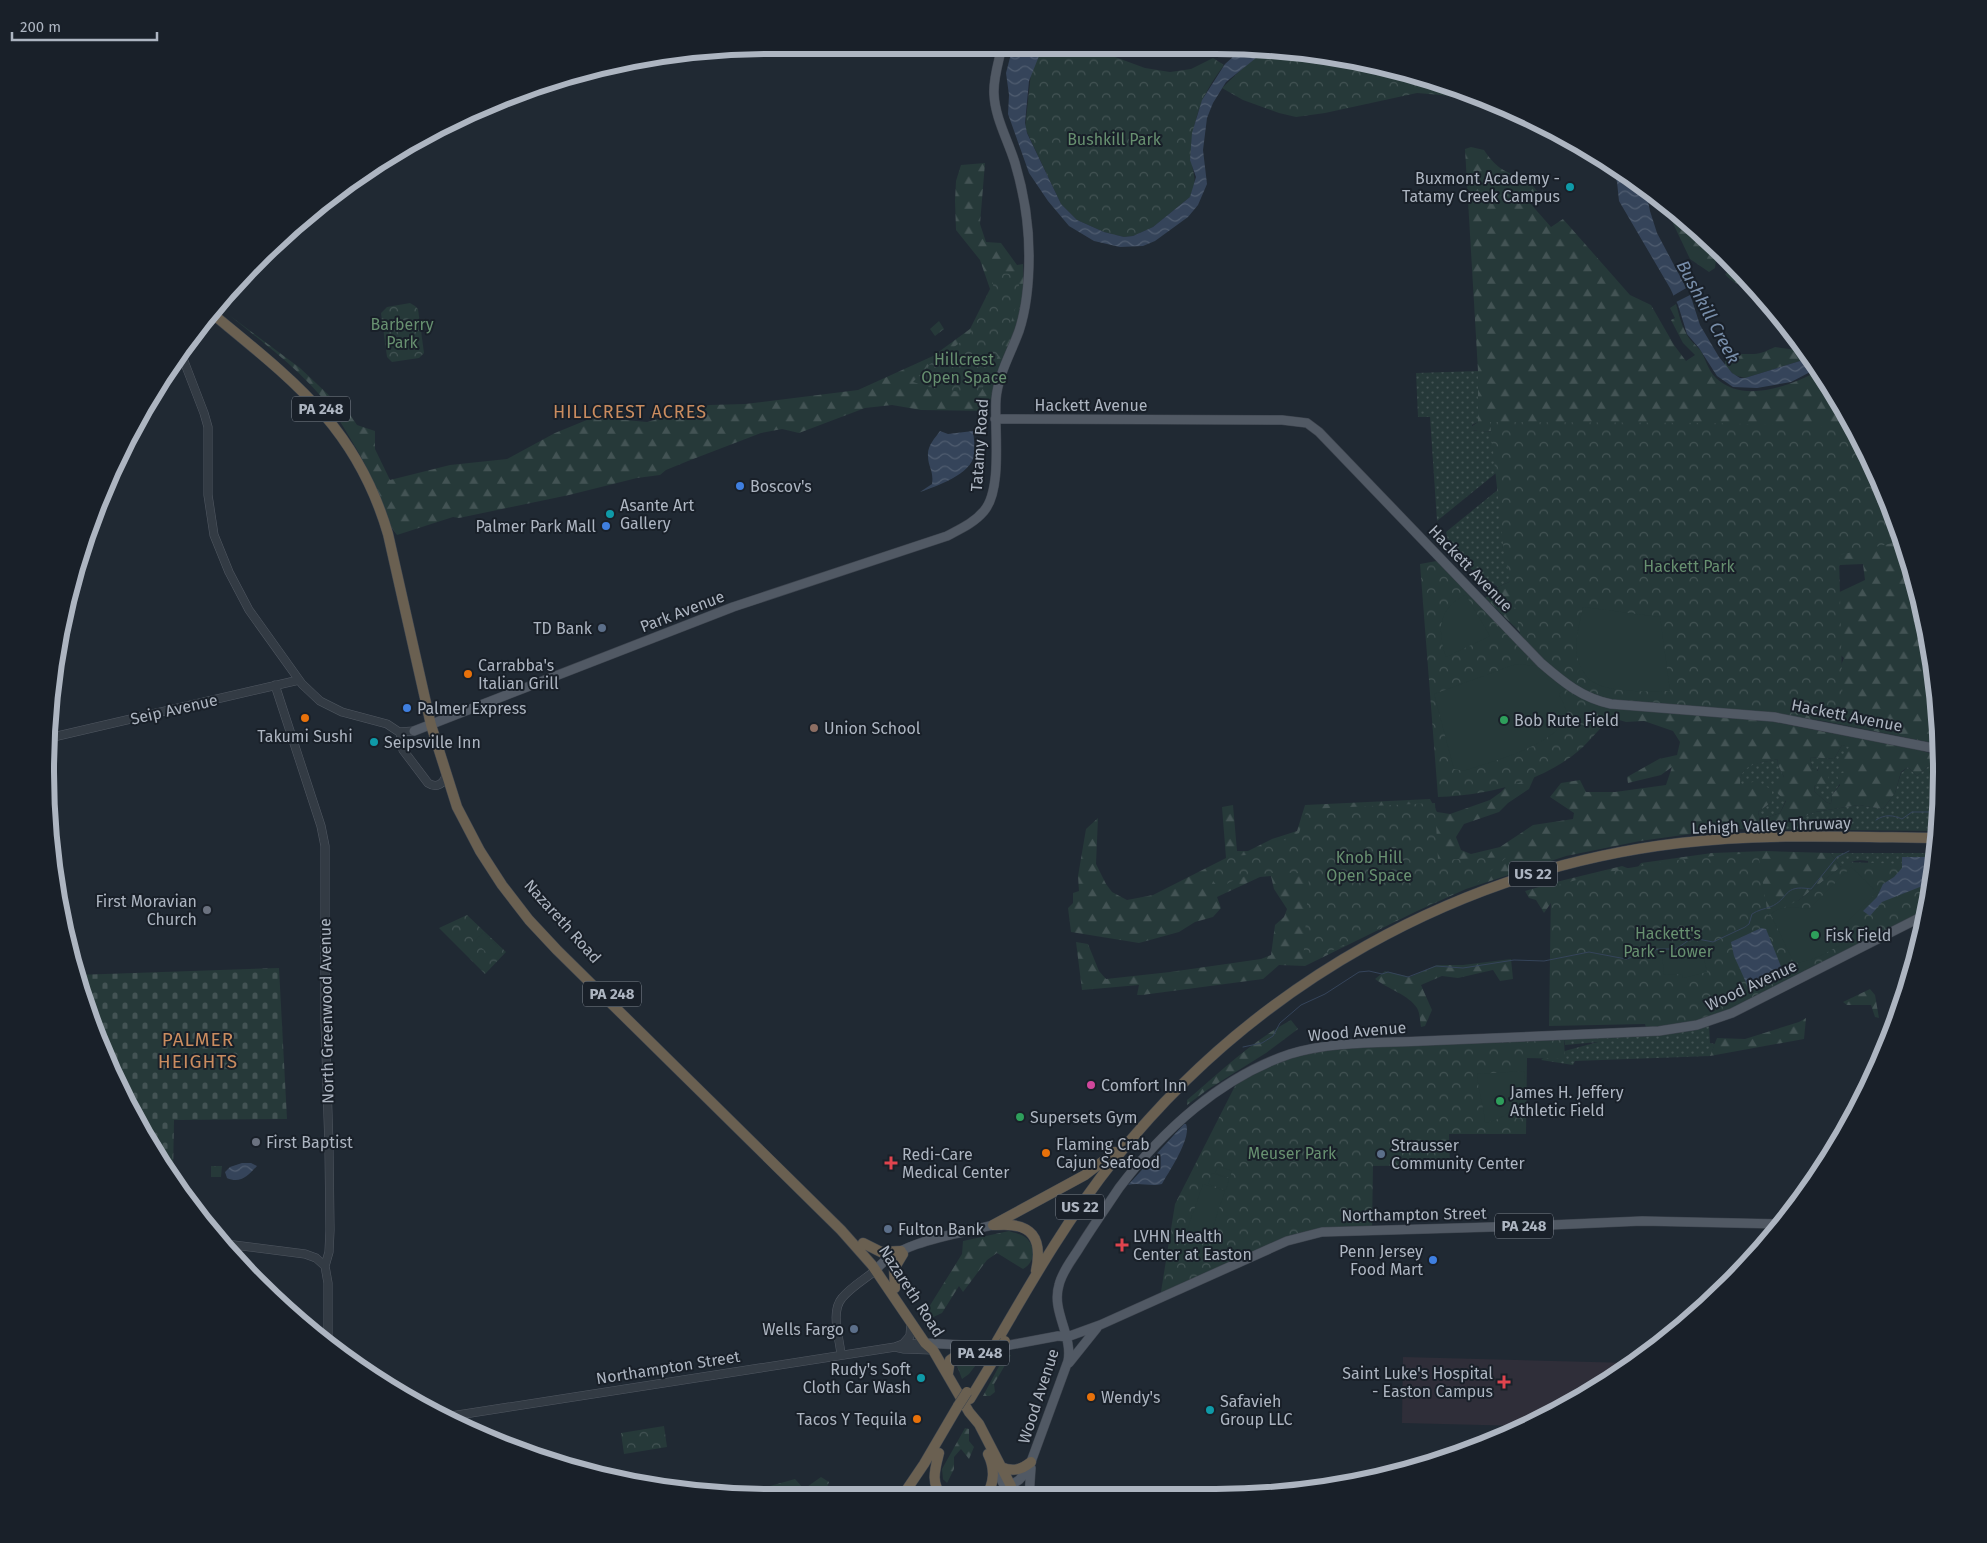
<svg xmlns="http://www.w3.org/2000/svg" width="1987" height="1543" font-family="'Fira Sans',sans-serif">
<defs>
<pattern id="grass-dots" width="8" height="8" patternUnits="userSpaceOnUse" patternTransform="scale(1.25)"><rect width="8" height="8" fill="#263939"/><path d="M2 2h.1M6 6h.1" fill="none" stroke="#435354" stroke-width="1.8" stroke-linecap="round"/></pattern>
<pattern id="forest-firs" width="22" height="20" patternUnits="userSpaceOnUse" patternTransform="scale(1.25)"><rect width="22" height="20" fill="#263939"/><path d="M5 1l3.5 6h-7zM16 11l3.5 6h-7z" fill="#435354"/></pattern>
<pattern id="cemetery-stones" width="16" height="16" patternUnits="userSpaceOnUse" patternTransform="scale(1.25)"><rect width="16" height="16" fill="#263939"/><path d="M2 7V4a2 2 0 0 1 4 0v3zM10 15v-3a2 2 0 0 1 4 0v3z" fill="#435354"/></pattern>
<pattern id="park-crowns" width="20" height="18" patternUnits="userSpaceOnUse" patternTransform="scale(1.25)"><rect width="20" height="18" fill="#263939"/><path d="M2 6a3 3 0 1 1 6 0M12 15a3 3 0 1 1 6 0" fill="none" stroke="#435354"/></pattern>
<pattern id="water-waves" width="16" height="10" patternUnits="userSpaceOnUse" patternTransform="scale(1.25)"><rect width="16" height="10" fill="#35445a"/><path d="M0 5q4-4 8 0t8 0" fill="none" stroke="#505d70"/></pattern>
</defs>
<rect width="100%" height="100%" fill="#202933"/>
<path fill="#2f2e39" d="M1403,1357L1631,1363L1579,1401L1522,1426L1402,1423Z"/>
<path fill="url(#grass-dots)" d="M1478,371V422L1472,425V430L1478,431C1492,431 1507,432 1521,430C1552,427 1583,419 1614,430L1604,450L1612,471L1640,502L1574,542L1551,563L1498,587L1471,569L1457,548L1448,540L1446,532L1538,457L1527,448L1437,521L1430,417H1418L1416,373Z
M1842,745L1849,746V771L1832,795L1831,804L1826,802L1814,791L1820,764L1817,771L1812,768L1810,757L1834,759Z
M1938,758V776H1939L1940,819L1938,831L1726,829L1739,822L1762,823L1794,821L1815,812L1859,805L1883,809L1895,793L1901,773L1908,767L1917,776Z
M1778,759L1777,763L1784,777L1778,794L1786,800L1780,813L1760,820L1758,812L1772,802L1740,785C1740,761 1759,764 1778,759Z
M1830,853H1935L1930,883L1868,872V861C1858,859 1849,861 1841,867Z
M1709,1025L1710,1043L1715,1044L1710,1056L1575,1061L1573,1065L1541,1060L1546,1056L1598,1042L1565,1045L1564,1038C1610,1036 1666,1040 1709,1025Z"/>
<path fill="url(#forest-firs)" fill-rule="evenodd" d="M1471,147L1484,150C1494,165 1505,175 1524,176L1539,193L1529,202L1551,227L1563,219L1630,295L1651,305L1674,345L1686,361L1695,355L1683,343L1671,320L1675,318L1670,308L1676,304C1679,314 1681,324 1686,333C1689,340 1696,345 1701,351C1706,360 1708,370 1716,378C1743,404 1790,386 1818,371L1845,408L1903,538L1914,583L1913,605L1917,625L1924,626L1936,676L1938,744L1823,721L1759,711L1827,699L1844,658L1818,636L1829,597L1865,580L1863,564L1840,565L1817,593L1521,633L1485,598L1498,587L1551,563L1520,431H1478L1472,430L1471,427L1478,422V371L1465,149Z
M985,163L980,224L986,242L1001,243L1017,265L1023,264C1023,276 1025,289 1023,300C1015,338 995,373 988,411L921,410L892,405L865,408L799,433L782,429L761,433L688,461L666,470L660,475L637,478L569,495L459,518L453,517L397,535C383,517 378,494 369,473C363,459 355,446 347,433C319,383 272,350 229,315L300,368L351,416L357,425L375,431V449L390,480L450,465L507,459L555,433L594,417L647,422L709,405L745,404L858,390L933,356L970,329L990,289L980,260L956,230L955,201L956,181L961,165Z
M1659,197L1685,221L1716,260L1715,268L1709,272L1690,259L1670,217L1665,216Z
M1734,269L1738,270L1760,291C1750,291 1730,282 1725,274Z
M1775,347L1804,351L1807,356L1800,361L1745,378L1734,375L1725,365V357C1735,353 1743,354 1754,354C1761,354 1768,350 1775,347Z
M1608,708L1769,721L1919,750L1936,755L1938,758L1917,776L1908,767L1901,772L1895,793L1883,809L1859,805L1815,812L1794,821L1762,823L1739,822L1726,829L1640,841L1566,856L1466,889L1417,911L1305,966L1279,965L1263,979L1142,995H1137L1139,985L1082,990L1076,942L1088,944L1099,971L1106,979L1170,972L1261,959L1271,955L1275,925L1284,917L1287,909L1274,889L1271,876L1260,877L1217,897L1221,908L1213,917L1195,922L1179,932L1139,943L1071,932L1068,908L1073,903V893L1079,891L1078,876L1086,829L1098,818L1096,864L1106,884L1112,892L1127,900L1153,895L1226,858L1222,807L1233,805L1237,851H1248L1272,839L1297,831L1305,805L1430,799L1437,812L1450,814L1490,800L1501,792L1513,779L1540,764L1529,789L1508,803L1499,812L1464,824L1456,837L1461,850L1471,854L1500,847L1533,825L1573,819L1574,813L1550,797L1561,783L1580,780L1586,792H1615L1666,785L1672,767L1661,775L1628,783L1627,777L1659,759L1677,755L1680,742L1673,731L1644,721L1626,722L1606,716ZM1842,745L1849,747L1838,765L1848,771L1837,775L1840,785L1832,795L1831,804L1826,802L1814,791L1815,785L1829,786L1828,771L1819,764L1818,771L1812,768L1810,757L1834,759ZM1778,759L1777,763L1784,777L1774,784L1778,794L1786,801L1780,813L1760,820L1758,812L1772,802V790L1757,781L1740,785C1740,762 1759,764 1778,759Z
M1766,851L1830,853L1841,867L1799,900L1765,923L1553,900L1544,913L1536,900L1529,898L1525,891L1556,882L1622,866L1635,871L1641,863L1712,853Z
M1511,959L1513,979L1500,981L1493,970L1458,978L1442,976L1421,985L1432,1010L1425,1026L1421,1027C1420,1022 1420,1013 1417,1008C1409,995 1388,989 1375,979L1385,971L1410,977L1437,965H1463Z
M1870,989L1875,995L1879,1018L1875,1017L1871,1005H1847L1843,1002Z
M1806,1018L1804,1039L1710,1056L1717,1038L1745,1039L1799,1022Z
M1291,1020L1298,1029L1266,1053L1207,1090L1187,1105V1100C1220,1072 1253,1040 1291,1020Z
M1009,1231C1014,1233 1021,1234 1025,1237C1037,1246 1035,1263 1023,1269L997,1253L987,1260L963,1292L959,1286L942,1313L927,1320L924,1315L962,1254L963,1241Z
M1005,1355H1011L994,1384L995,1392L990,1396H983Z
M976,1358L979,1361L969,1374L962,1379L956,1363L958,1361Z
M965,1428L969,1429V1441L974,1447L969,1459L961,1449L954,1457V1469L947,1483L943,1479L942,1469Z
M821,1477L829,1482C827,1489 823,1493 816,1497C807,1502 752,1496 738,1495L795,1479L804,1489Z"/>
<path fill="url(#cemetery-stones)" d="M279,968L287,1119L174,1120L173,1175L142,1135L76,975Z"/>
<path fill="url(#park-crowns)" d="M1043,46H1085L1145,68L1170,72L1191,69L1213,58L1224,65C1200,97 1192,120 1192,159C1192,176 1199,178 1190,197L1153,227L1133,236L1124,237L1104,232L1077,220L1061,204L1025,128L1031,73Z
M1276,49L1449,83L1537,120L1544,124L1539,126L1517,112L1495,104L1441,95L1417,93L1325,113L1296,117L1279,113L1243,100L1222,88L1247,64L1256,58Z
M991,273L1019,274V296L1005,342L980,393L938,390L913,382L930,364L968,337L994,290Z
M410,303L415,306L418,309L424,353L419,358L392,362L387,357L381,313L387,307Z
M939,321L944,329L935,336L930,329Z
M1490,422L1710,423L1853,427L1902,535V541L1839,555L1843,718L1809,714L1774,717L1611,705L1614,712C1604,724 1594,736 1583,747C1546,781 1487,796 1438,797L1420,564L1442,560L1517,637L1520,633L1503,544Z
M1435,803L1438,860L1507,857L1478,882L1303,964L1309,874L1279,872L1240,877L1219,888L1208,875L1230,856L1247,855L1299,833L1307,809Z
M1758,853L1768,915L1799,900L1847,862L1933,865L1925,911L1733,1009L1694,1023L1646,1028L1645,1024L1549,1026L1551,887C1618,867 1688,856 1758,853Z
M467,915L506,952L485,974L439,928Z
M1564,1038L1565,1059L1527,1058L1526,1134H1449L1450,1165L1373,1166L1372,1230L1310,1234L1160,1298L1175,1204L1236,1084L1272,1064L1309,1052L1353,1047Z
M211,1166H222L221,1177H211Z
M664,1426L667,1447L624,1454L621,1433Z"/>
<path fill="#263939" d="M777,45H805L807,49L796,55L794,52L783,57Z
M1466,595L1490,636L1446,657C1437,632 1438,607 1466,595Z
M1583,607L1660,617L1670,691C1648,691 1609,694 1590,680C1586,677 1580,666 1578,660C1573,647 1580,621 1583,607Z
M1516,664L1537,666L1574,692L1565,690L1559,694L1569,716C1549,748 1498,759 1464,771L1454,769L1434,694Z
M1851,867L1877,892L1843,926L1851,938C1835,948 1814,962 1794,963L1771,915C1779,904 1797,908 1809,909Z
M483,932L498,946L489,955L475,941Z
M1702,949L1707,972L1683,978L1682,974L1664,975L1662,953Z
M1525,1071C1525,1099 1513,1117 1485,1123C1484,1106 1478,1091 1477,1074Z
M1218,1166L1232,1171L1230,1178L1215,1173Z
M1212,1173L1229,1179L1226,1190L1208,1184Z
M1203,1184L1225,1191L1208,1241L1186,1233Z"/>
<path fill="url(#water-waves)" d="M1013,46H1043L1029,81L1025,123L1027,133L1061,204L1077,220L1104,232L1124,237L1133,236L1153,227L1190,197L1196,177L1190,160L1192,133L1202,100L1225,64L1235,55L1249,47L1276,49L1256,58L1226,82L1213,103L1207,118L1203,150L1207,184L1198,205L1188,217L1155,241L1143,246L1120,247L1094,241L1069,226L1048,201L1029,173L1008,114L1009,95L1006,73Z
M1610,165L1645,187L1650,211L1657,233L1691,297L1700,325L1719,357L1732,373L1740,378H1745L1800,361L1807,356L1816,369L1791,382L1757,388L1733,387L1717,376L1699,348L1687,334L1678,305L1670,288L1619,201L1617,182Z
M940,431L948,434L973,431C974,438 975,447 974,455C972,474 935,487 920,492L932,484C934,471 928,467 928,456C927,446 935,438 940,431Z
M1902,857H1934L1930,883L1882,902L1870,916L1863,911L1877,897L1883,884L1894,877L1902,868Z
M1761,928L1766,929L1784,974L1757,988L1749,989L1734,956L1731,942Z
M1184,1124H1186C1192,1138 1169,1171 1162,1184C1151,1187 1139,1182 1128,1185Z
M242,1163H251L257,1166C248,1176 240,1184 227,1178L225,1172L230,1167Z"/>
<path fill="#202933" d="M1688,287L1692,294L1674,303L1671,297Z"/>
<g fill="none" stroke-linecap="round" stroke-linejoin="round">
<path stroke="#35445a" stroke-width="1" d="M1876,820C1885,814 1893,815 1902,819L1912,812H1940
M1243,1047L1262,1043L1273,1036L1280,1023L1301,1005L1325,994L1359,972L1369,971L1382,974L1388,972L1408,977L1436,966L1463,968L1514,960L1544,961L1589,952L1626,959L1659,949H1676L1689,940L1698,939L1713,942L1745,927L1749,924L1752,914C1758,910 1764,909 1770,907C1790,899 1782,884 1811,889L1837,857L1849,851"/>
<defs>
<path id="minor" d="M182,356L204,413L208,427V495L214,535L229,572L249,610L302,684L320,701L342,712L387,724L399,732L414,731
M275,685L321,826L325,846V1019L329,1147L330,1230L329,1252L325,1266L328,1283V1343
M400,733L403,750L428,783C437,789 445,783 446,774
M49,738L299,680
M226,1244L305,1254L316,1258L325,1266
M903,1344L910,1336L911,1323
M895,1347L904,1349L933,1350
M841,1355C840,1339 830,1312 842,1298C851,1287 865,1279 876,1270
M445,1417L895,1347L903,1344L925,1343
M1247,1496H1265"/>
<path id="major" d="M995,419L1282,420L1307,423L1319,432L1541,663C1563,682 1582,698 1611,704L1774,717L1938,749
M414,731L733,607L947,536C960,529 974,523 984,511C1003,489 994,428 996,399C998,375 1011,353 1019,331C1027,307 1029,282 1029,256C1029,225 1024,193 1015,163C1008,140 995,118 994,94C993,78 999,61 1002,46
M876,1270C898,1241 959,1234 993,1225
M925,1343L999,1347L1058,1336L1067,1337L1100,1325L1287,1241L1322,1232L1527,1226L1642,1221L1782,1224
M1069,1363L1097,1328
M993,1464L1010,1497
M1006,1488L1019,1480L1028,1470L1068,1361C1073,1335 1051,1311 1059,1285C1062,1272 1071,1261 1078,1250C1091,1229 1105,1209 1119,1188C1162,1131 1221,1077 1290,1054C1332,1041 1380,1043 1423,1041C1501,1037 1580,1034 1659,1031L1697,1025L1732,1013L1925,915
M1029,1497L1031,1468"/>
<path id="highway" d="M214,315C295,382 357,428 388,534L431,725L457,807L480,851L502,885L529,920L557,950L841,1230L872,1265L925,1343L933,1350L969,1412L979,1424L1011,1486L1007,1492L997,1497
M993,1225L1085,1175L1115,1152
M996,1225C1032,1222 1043,1238 1036,1271
M863,1243L881,1252L901,1251
M895,1288L894,1269L903,1254
M997,1341C1033,1279 1070,1215 1115,1159C1254,985 1458,869 1680,843C1765,833 1852,837 1937,838
M948,1373L950,1360L963,1351
M970,1399L996,1356
M939,1453C935,1469 930,1484 943,1497
M1001,1467C1013,1472 1021,1470 1031,1462
M985,1497C995,1484 995,1468 988,1454
M901,1498L924,1464L958,1406"/>
</defs>
<use href="#minor" stroke="#515862" stroke-width="9"/>
<use href="#major" stroke="#3d444e" stroke-width="10"/>
<use href="#highway" stroke="#3e454f" stroke-width="11"/>
<use href="#minor" stroke="#333b44" stroke-width="8"/>
<use href="#major" stroke="#515964" stroke-width="9"/>
<use href="#highway" stroke="#6a6051" stroke-width="10"/>
<defs>
<path id="highway-bridge" d="M996,1356L1005,1341
M958,1406L967,1392"/>
</defs>
<use href="#highway-bridge" stroke="#3e454f" stroke-width="11" stroke-linecap="butt"/>
<use href="#highway-bridge" stroke="#6a6051" stroke-width="10"/>
</g>
<g fill="#0f9aa8" stroke="#192029" stroke-width="2">
<circle cx="1570" cy="187" r="5"/>
<circle cx="610" cy="514" r="5"/>
<circle cx="374" cy="742" r="5"/>
<circle cx="921" cy="1378" r="5"/>
<circle cx="1210" cy="1410" r="5"/>
</g>
<g fill="#3f7fe0" stroke="#192029" stroke-width="2">
<circle cx="740" cy="486" r="5"/>
<circle cx="606" cy="526" r="5"/>
<circle cx="407" cy="708" r="5"/>
<circle cx="1433" cy="1260" r="5"/>
</g>
<g fill="#5c6f8a" stroke="#192029" stroke-width="2">
<circle cx="602" cy="628" r="5"/>
<circle cx="1381" cy="1154" r="5"/>
<circle cx="888" cy="1229" r="5"/>
<circle cx="854" cy="1329" r="5"/>
</g>
<g fill="#e8710a" stroke="#192029" stroke-width="2">
<circle cx="468" cy="674" r="5"/>
<circle cx="305" cy="718" r="5"/>
<circle cx="1046" cy="1153" r="5"/>
<circle cx="1091" cy="1397" r="5"/>
<circle cx="917" cy="1419" r="5"/>
</g>
<g fill="#2e9e5b" stroke="#192029" stroke-width="2">
<circle cx="1504" cy="720" r="5"/>
<circle cx="1815" cy="935" r="5"/>
<circle cx="1500" cy="1101" r="5"/>
<circle cx="1020" cy="1117" r="5"/>
</g>
<circle fill="#8d6e63" stroke="#192029" stroke-width="2" cx="814" cy="728" r="5"/>
<g fill="#6b7280" stroke="#192029" stroke-width="2">
<circle cx="207" cy="910" r="5"/>
<circle cx="256" cy="1142" r="5"/>
</g>
<circle fill="#d1479c" stroke="#192029" stroke-width="2" cx="1091" cy="1085" r="5"/>
<g fill="#e0444e" stroke="#192029" stroke-width="2">
<path d="M888.5 1155.5h5v5h5v5h-5v5h-5v-5h-5v-5h5z"/>
<path d="M1119.5 1237.5h5v5h5v5h-5v5h-5v-5h-5v-5h5z"/>
<path d="M1501.5 1374.5h5v5h5v5h-5v5h-5v-5h-5v-5h5z"/>
</g>
<g text-anchor="middle" stroke-width="4" stroke-linejoin="round" paint-order="stroke">
<g fill="#192029" stroke="#818893" stroke-width="1">
<rect x="292" y="396.5" width="58" height="25" rx="4"/>
<rect x="1509" y="861.5" width="48" height="25" rx="4"/>
<rect x="583" y="981.5" width="58" height="25" rx="4"/>
<rect x="1056" y="1194.5" width="48" height="25" rx="4"/>
<rect x="1495" y="1213.5" width="58" height="25" rx="4"/>
<rect x="951" y="1340.5" width="58" height="25" rx="4"/>
</g>
<g font-size="15" font-weight="bold" fill="#adb5c1">
<text x="321" y="414">PA 248</text>
<text x="1533" y="879">US 22</text>
<text x="612" y="999">PA 248</text>
<text x="1080" y="1212">US 22</text>
<text x="1524" y="1231">PA 248</text>
<text x="980" y="1358">PA 248</text>
</g>
<g font-size="16" fill="#679070" stroke="#192029">
<text x="1114" y="145">Bushkill Park</text>
<text x="402" y="330">Barberry<tspan x="402" dy="18">Park</tspan></text>
<text x="964" y="365">Hillcrest<tspan x="964" dy="18">Open Space</tspan></text>
<text x="1689" y="572">Hackett Park</text>
<text x="1369" y="863">Knob Hill<tspan x="1369" dy="18">Open Space</tspan></text>
<text x="1668" y="939">Hackett's<tspan x="1668" dy="18">Park - Lower</tspan></text>
<text x="1292" y="1159">Meuser Park</text>
</g>
<g font-size="16" fill="#adb5c1" stroke="#192029" text-anchor="start">
<text x="1560" y="184" text-anchor="end">Buxmont Academy -<tspan x="1560" dy="18">Tatamy Creek Campus</tspan></text>
<text x="750" y="492">Boscov's</text>
<text x="620" y="511">Asante Art<tspan x="620" dy="18">Gallery</tspan></text>
<text x="596" y="532" text-anchor="end">Palmer Park Mall</text>
<text x="592" y="634" text-anchor="end">TD Bank</text>
<text x="478" y="671">Carrabba's<tspan x="478" dy="18">Italian Grill</tspan></text>
<text x="417" y="714">Palmer Express</text>
<text x="1514" y="726">Bob Rute Field</text>
<text x="824" y="734">Union School</text>
<text x="305" y="742" text-anchor="middle">Takumi Sushi</text>
<text x="384" y="748">Seipsville Inn</text>
<text x="197" y="907" text-anchor="end">First Moravian<tspan x="197" dy="18">Church</tspan></text>
<text x="1825" y="941">Fisk Field</text>
<text x="1101" y="1091">Comfort Inn</text>
<text x="1510" y="1098">James H. Jeffery<tspan x="1510" dy="18">Athletic Field</tspan></text>
<text x="1030" y="1123">Supersets Gym</text>
<text x="266" y="1148">First Baptist</text>
<text x="1056" y="1150">Flaming Crab<tspan x="1056" dy="18">Cajun Seafood</tspan></text>
<text x="1391" y="1151">Strausser<tspan x="1391" dy="18">Community Center</tspan></text>
<text x="902" y="1160">Redi-Care<tspan x="902" dy="18">Medical Center</tspan></text>
<text x="898" y="1235">Fulton Bank</text>
<text x="1133" y="1242">LVHN Health<tspan x="1133" dy="18">Center at Easton</tspan></text>
<text x="1423" y="1257" text-anchor="end">Penn Jersey<tspan x="1423" dy="18">Food Mart</tspan></text>
<text x="844" y="1335" text-anchor="end">Wells Fargo</text>
<text x="911" y="1375" text-anchor="end">Rudy's Soft<tspan x="911" dy="18">Cloth Car Wash</tspan></text>
<text x="1493" y="1379" text-anchor="end">Saint Luke's Hospital<tspan x="1493" dy="18">- Easton Campus</tspan></text>
<text x="1101" y="1403">Wendy's</text>
<text x="1220" y="1407">Safavieh<tspan x="1220" dy="18">Group LLC</tspan></text>
<text x="907" y="1425" text-anchor="end">Tacos Y Tequila</text>
</g>
<g font-size="16" fill="#adb5c1" stroke="#192029">
<text x="1091" y="411">Hackett Avenue</text>
<text transform="translate(979 445) rotate(-86)" y="6">Tatamy Road</text>
<text transform="translate(1471 568) rotate(46)" y="6">Hackett Avenue</text>
<text transform="translate(682 611) rotate(-21)" y="6">Park Avenue</text>
<text transform="translate(174 709) rotate(-13)" y="6">Seip Avenue</text>
<text transform="translate(1847 715) rotate(11)" y="6">Hackett Avenue</text>
<text transform="translate(1771 825) rotate(-2)" y="6">Lehigh Valley Thruway</text>
<text transform="translate(563 921) rotate(48)" y="6">Nazareth Road</text>
<text transform="translate(1751 985) rotate(-25)" y="6">Wood Avenue</text>
<text transform="translate(326 1011) rotate(-91)" y="6">North Greenwood Avenue</text>
<text transform="translate(1357 1031) rotate(-5)" y="6">Wood Avenue</text>
<text transform="translate(1414 1214) rotate(-1)" y="6">Northampton Street</text>
<text transform="translate(912 1291) rotate(57)" y="6">Nazareth Road</text>
<text transform="translate(668 1367) rotate(-9)" y="6">Northampton Street</text>
<text transform="translate(1038 1396) rotate(-72)" y="6">Wood Avenue</text>
</g>
<g font-size="18" font-style="italic" fill="#778da9" stroke="#192029">
<text transform="translate(1708 312) rotate(62)" y="6">Bushkill Creek</text>
</g>
<g font-size="18" letter-spacing="1" fill="#ca8c5f" stroke="#192029">
<text x="630" y="418">HILLCREST ACRES</text>
</g>
<g font-size="19" letter-spacing="1" fill="#ca8c5f" stroke="#192029">
<text x="198" y="1046">PALMER<tspan x="198" dy="22">HEIGHTS</tspan></text>
</g>
</g>
<path d="M0 0H1987V1543H0ZM771 54H1216A717 717 0 0 1 1933 771V772A717 717 0 0 1 1216 1489H771A717 717 0 0 1 54 772V771A717 717 0 0 1 771 54Z" fill="#192029" fill-rule="evenodd"/>
<path fill="none" stroke="#adb5c1" stroke-width="6" d="M771 54H1216A717 717 0 0 1 1933 771V772A717 717 0 0 1 1216 1489H771A717 717 0 0 1 54 772V771A717 717 0 0 1 771 54Z"/>
<path d="M12 32v8h145v-8" fill="none" stroke="#adb5c1" stroke-width="2.5"/>
<text x="20" y="32" font-size="15" fill="#adb5c1" stroke="#192029" stroke-width="4" paint-order="stroke">200 m</text>
</svg>
